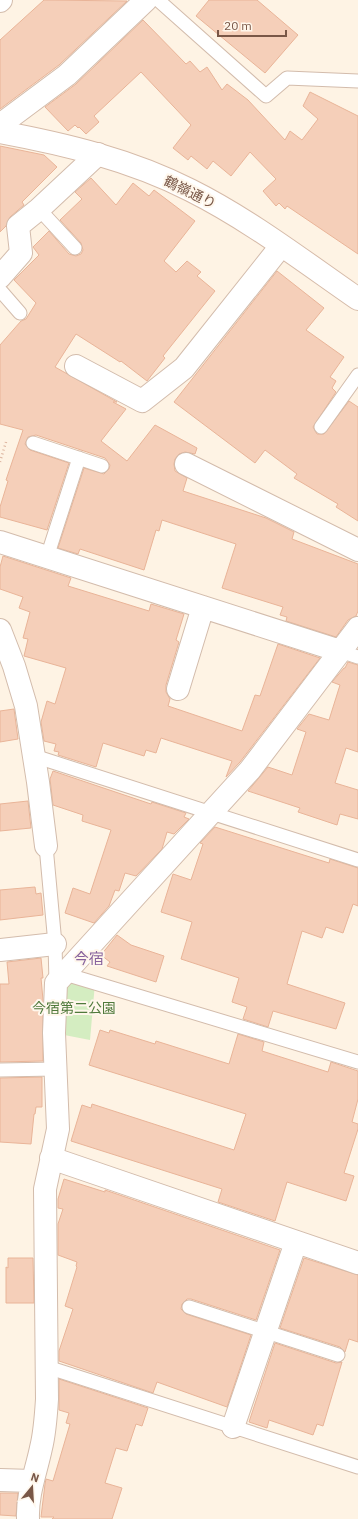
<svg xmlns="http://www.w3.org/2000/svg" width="358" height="1519" font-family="'IBM Plex Sans','Noto Sans JP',sans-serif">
<rect width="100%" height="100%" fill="#fef3e4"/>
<path fill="#d4edc1" d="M65,974L95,983L90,1040L54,1033Z"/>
<path fill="#f5cfb9" stroke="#e9b498" d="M44,0L127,1L59,65L0,109V40Z
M209,0H257L298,35L265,73L196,16Z
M143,20L186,64L190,61L200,72L207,67L222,90L227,84L248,100L285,140L290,131L302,140L318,119L303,106L310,92L358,116V254L287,206L285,209L279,203L276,206L263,191L276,179L250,152L231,176L213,161L207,169L191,156L188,160L173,148L191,125L141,72L94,116L99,122L86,134L79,127L78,128L75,125L68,131L45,107L76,84Z
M0,146L44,155L57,167L22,202L24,205L10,217L6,226L0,232Z
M91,178L116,205L133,183L149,196L154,190L195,221L164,261L176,272L187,261L201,272L197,276L215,291L163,356L165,358L147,381L121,361L120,362L76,334L55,367L117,402H113L126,409L101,441L127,461L155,425L197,448L195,454L185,452L179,454L175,459L174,464L175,471L187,478L183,491L266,518L294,532L292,539L358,564V611L356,616L348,620L336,637L286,621L287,617L280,615L283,607L222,588L236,544L162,520L159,531L156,530L144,570L80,549L78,554L58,548L84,468L104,474L109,469L110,465L105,458L36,435L28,437L25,444L30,450L69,463L47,530L0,517V507L8,481L6,480L23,430L0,424V345L21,321L26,319L36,303L14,280L39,255L33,247L49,231L69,254L76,256L81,254L83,250L81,243L60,220L82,199L75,192Z
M277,271L324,308L306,330L344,357L330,377L336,381L332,388L336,392L313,427L317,434H324L349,401L358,407V521L336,507L338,504L294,478L297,474L265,450L255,463L174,402Z
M3,556L71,578L68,586L149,611L151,604L184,614L176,640L179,642L166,685V692L170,699L168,706L242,731L255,695L260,696L278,644L320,658L240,762L226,777L232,761L161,738L156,753L146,750L144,756L103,743L96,767L58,755L59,752L54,751L56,744L44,741L41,722L47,701L55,704L66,668L24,656L28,639L23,638L30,612L19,608L23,597L0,589V567Z
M348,662L358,665V752L346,748L335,783L358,790V819L340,814L337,825L298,812L300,808L248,791L268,767L292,775L306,732L297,729L309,714L329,720L340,685L332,682L344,668H345Z
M14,709L18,739L0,742V711Z
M53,771L151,804L152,802L186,813L184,817L189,819L174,834L167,832L162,849L136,876L125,873L119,891L115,890L109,906L94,923L65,913L73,888L90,894L111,830L82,821L83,815L53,805L50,779Z
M28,801L31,828L0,831V804Z
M215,827L329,863L330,859L358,868V906L353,904L343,933L326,927L322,938L302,931L287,984L345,1003L336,1029L273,1011L268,1027L243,1019L247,1007L232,1002L239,978L181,959L192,922L161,912L173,874L191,880L203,844L200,843Z
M35,887L36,894L41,893L43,915L0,920V890Z
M117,935L131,945L164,956L156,982L107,966L110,962L101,955Z
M41,958L43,978H41L43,1000V1061L0,1062V984H9L7,962Z
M100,1030L109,1033L110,1030L155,1044L156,1041L229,1064L238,1034L264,1042L262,1051L328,1072L331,1062L358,1071V1099L352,1122L358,1124V1129L344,1173L354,1176L346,1201L287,1182L275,1221L218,1202L222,1189L71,1141L82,1105L91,1108L92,1104L234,1150L246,1114L89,1065Z
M42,1077V1107H36L35,1114H34L31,1144L0,1142V1078Z
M64,1179L105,1192V1190L280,1250L256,1320L191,1299H187L182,1304L181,1309L186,1314L251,1335L227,1407L157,1382L153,1393L59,1361V1351L73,1309L65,1306L77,1267L76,1266L77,1262L58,1255V1224L63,1209L58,1208V1199Z
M8,1258H33L34,1303H6V1267L8,1268Z
M304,1258L358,1275V1342L349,1339L345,1352L340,1347L280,1328Z
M275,1343L336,1363L342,1362L323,1426L317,1424L313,1435L269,1420L267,1428L249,1422Z
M59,1379L148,1408L142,1426L136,1424L127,1451L116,1448L105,1483L122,1488L112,1519H52L54,1517H41L45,1484L46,1479L53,1481L70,1424L66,1423L69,1413L59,1410Z
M0,1493H18L16,1516L0,1515Z"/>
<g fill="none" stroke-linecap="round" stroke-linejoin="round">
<defs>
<path id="lane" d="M158,0L266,96L287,78L358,81
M39,209L75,248
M0,290L20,313
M321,427L358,375
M33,443L102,466
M47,557L79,458
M340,651L358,657
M34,756L358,860
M46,846L55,944L56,983
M65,974L358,1062
M0,1070L55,1069
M189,1307L338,1355
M47,1367L358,1467"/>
<path id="street" d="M0,1L1,0
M0,125L67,75L146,0
M0,277L21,253L18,226L39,209L98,154
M76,366L142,401L184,368L281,246
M186,464L358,550
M0,542L340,651
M0,630L14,666L26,706L38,782L46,846
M178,689L203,607
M0,950L55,944
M51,1158L358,1263
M233,1427L296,1242
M0,1480L32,1481
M28,1519C27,1494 36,1472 41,1448C45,1432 46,1415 47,1399L45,1189L58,1129L54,1033L56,983L250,770L358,628"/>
<path id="secondary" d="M0,132C65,144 131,160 190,190C250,220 303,261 358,299"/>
</defs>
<use href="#lane" stroke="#d3bcac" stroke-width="15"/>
<use href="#street" stroke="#d3bcac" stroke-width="24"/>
<use href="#secondary" stroke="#d6bba9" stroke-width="24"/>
<path stroke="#dbb29c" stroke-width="2.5" stroke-dasharray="1 3" stroke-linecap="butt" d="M0,462L6,442"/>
<use href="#lane" stroke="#fff" stroke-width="13"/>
<use href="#street" stroke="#fff" stroke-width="22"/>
<use href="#secondary" stroke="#fff" stroke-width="22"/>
</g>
<g text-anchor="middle" stroke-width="4" stroke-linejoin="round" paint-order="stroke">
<g font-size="14" fill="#795747" stroke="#fff7ec">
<text transform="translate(190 192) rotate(26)" y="5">鶴嶺通り</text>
</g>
<g font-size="14" fill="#507a3c" stroke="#fff7ec">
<text x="74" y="1013">今宿第二公園</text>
</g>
<g font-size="15" fill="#87629d" stroke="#fff7ec">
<text x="89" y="964">今宿</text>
</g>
</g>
<g transform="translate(32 1487) rotate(18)" stroke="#fff7ec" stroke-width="3" paint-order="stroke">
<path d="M0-3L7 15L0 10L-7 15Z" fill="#795747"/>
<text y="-6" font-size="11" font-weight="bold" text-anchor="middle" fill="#795747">N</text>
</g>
<path d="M218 30v6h68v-6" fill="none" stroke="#795747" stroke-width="2"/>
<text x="224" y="30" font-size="12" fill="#795747" stroke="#fff7ec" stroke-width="3" paint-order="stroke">20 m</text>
</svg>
